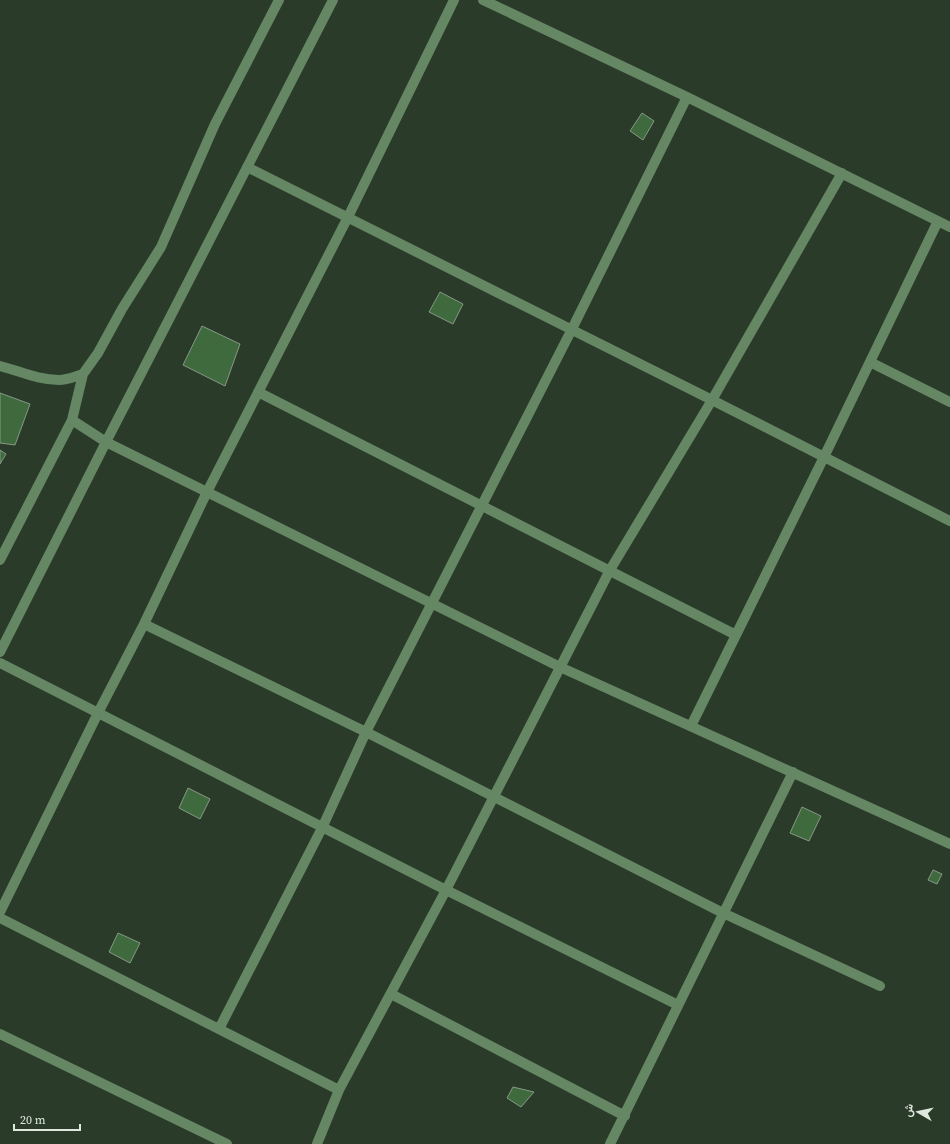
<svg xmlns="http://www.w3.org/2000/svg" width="950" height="1144" font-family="'Source Serif 4',Vazirmatn,serif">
<rect width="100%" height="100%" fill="#2b3b2a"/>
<path fill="#3e6a3d" stroke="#869985" d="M642,113L654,121L643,140L630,131Z
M440,292L463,304L453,324L429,312Z
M202,326L240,344L225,386L183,365Z
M0,393L30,404L15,445L0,443Z
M0,450L6,454L0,464Z
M188,788L210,799L200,819L179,808Z
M802,807L821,816L809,841L790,833Z
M933,870L942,874L937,884L928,880Z
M118,933L140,943L130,963L109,952Z
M513,1087L534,1092L521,1107L507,1098Z"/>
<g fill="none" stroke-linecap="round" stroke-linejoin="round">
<path stroke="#658764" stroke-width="10" d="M483,0L687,97L950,227
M247,167L712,400L950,521
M870,362L950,402
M0,366C20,371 38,380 59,380C67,380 76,376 83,374L98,353L122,309L161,247L215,124L279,0
M258,392L736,635
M72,420L106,442L560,667L950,844
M0,560L72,420L83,374
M144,624L366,732L723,913L880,986
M0,652L106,442L333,0
M0,663L446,890L678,1005
M691,726L824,457L938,221
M0,912L98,713L144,624L207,492L348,217L454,0
M0,918L339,1090
M391,994L625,1116
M219,1029L322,828L366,732L572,329L687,97
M0,1034L227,1144
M317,1144L339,1090L446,890L610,570L712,400L842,173
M610,1144L793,772"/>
</g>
<g transform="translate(918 1112) rotate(279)" stroke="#2b3b2a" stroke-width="3" paint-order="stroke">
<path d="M0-3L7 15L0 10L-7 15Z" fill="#dee8dd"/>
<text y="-6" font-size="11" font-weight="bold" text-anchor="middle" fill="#dee8dd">ش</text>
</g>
<path d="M14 1124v6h66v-6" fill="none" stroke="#dee8dd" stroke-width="2"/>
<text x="20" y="1124" font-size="12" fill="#dee8dd" stroke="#2b3b2a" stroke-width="3" paint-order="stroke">20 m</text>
</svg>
